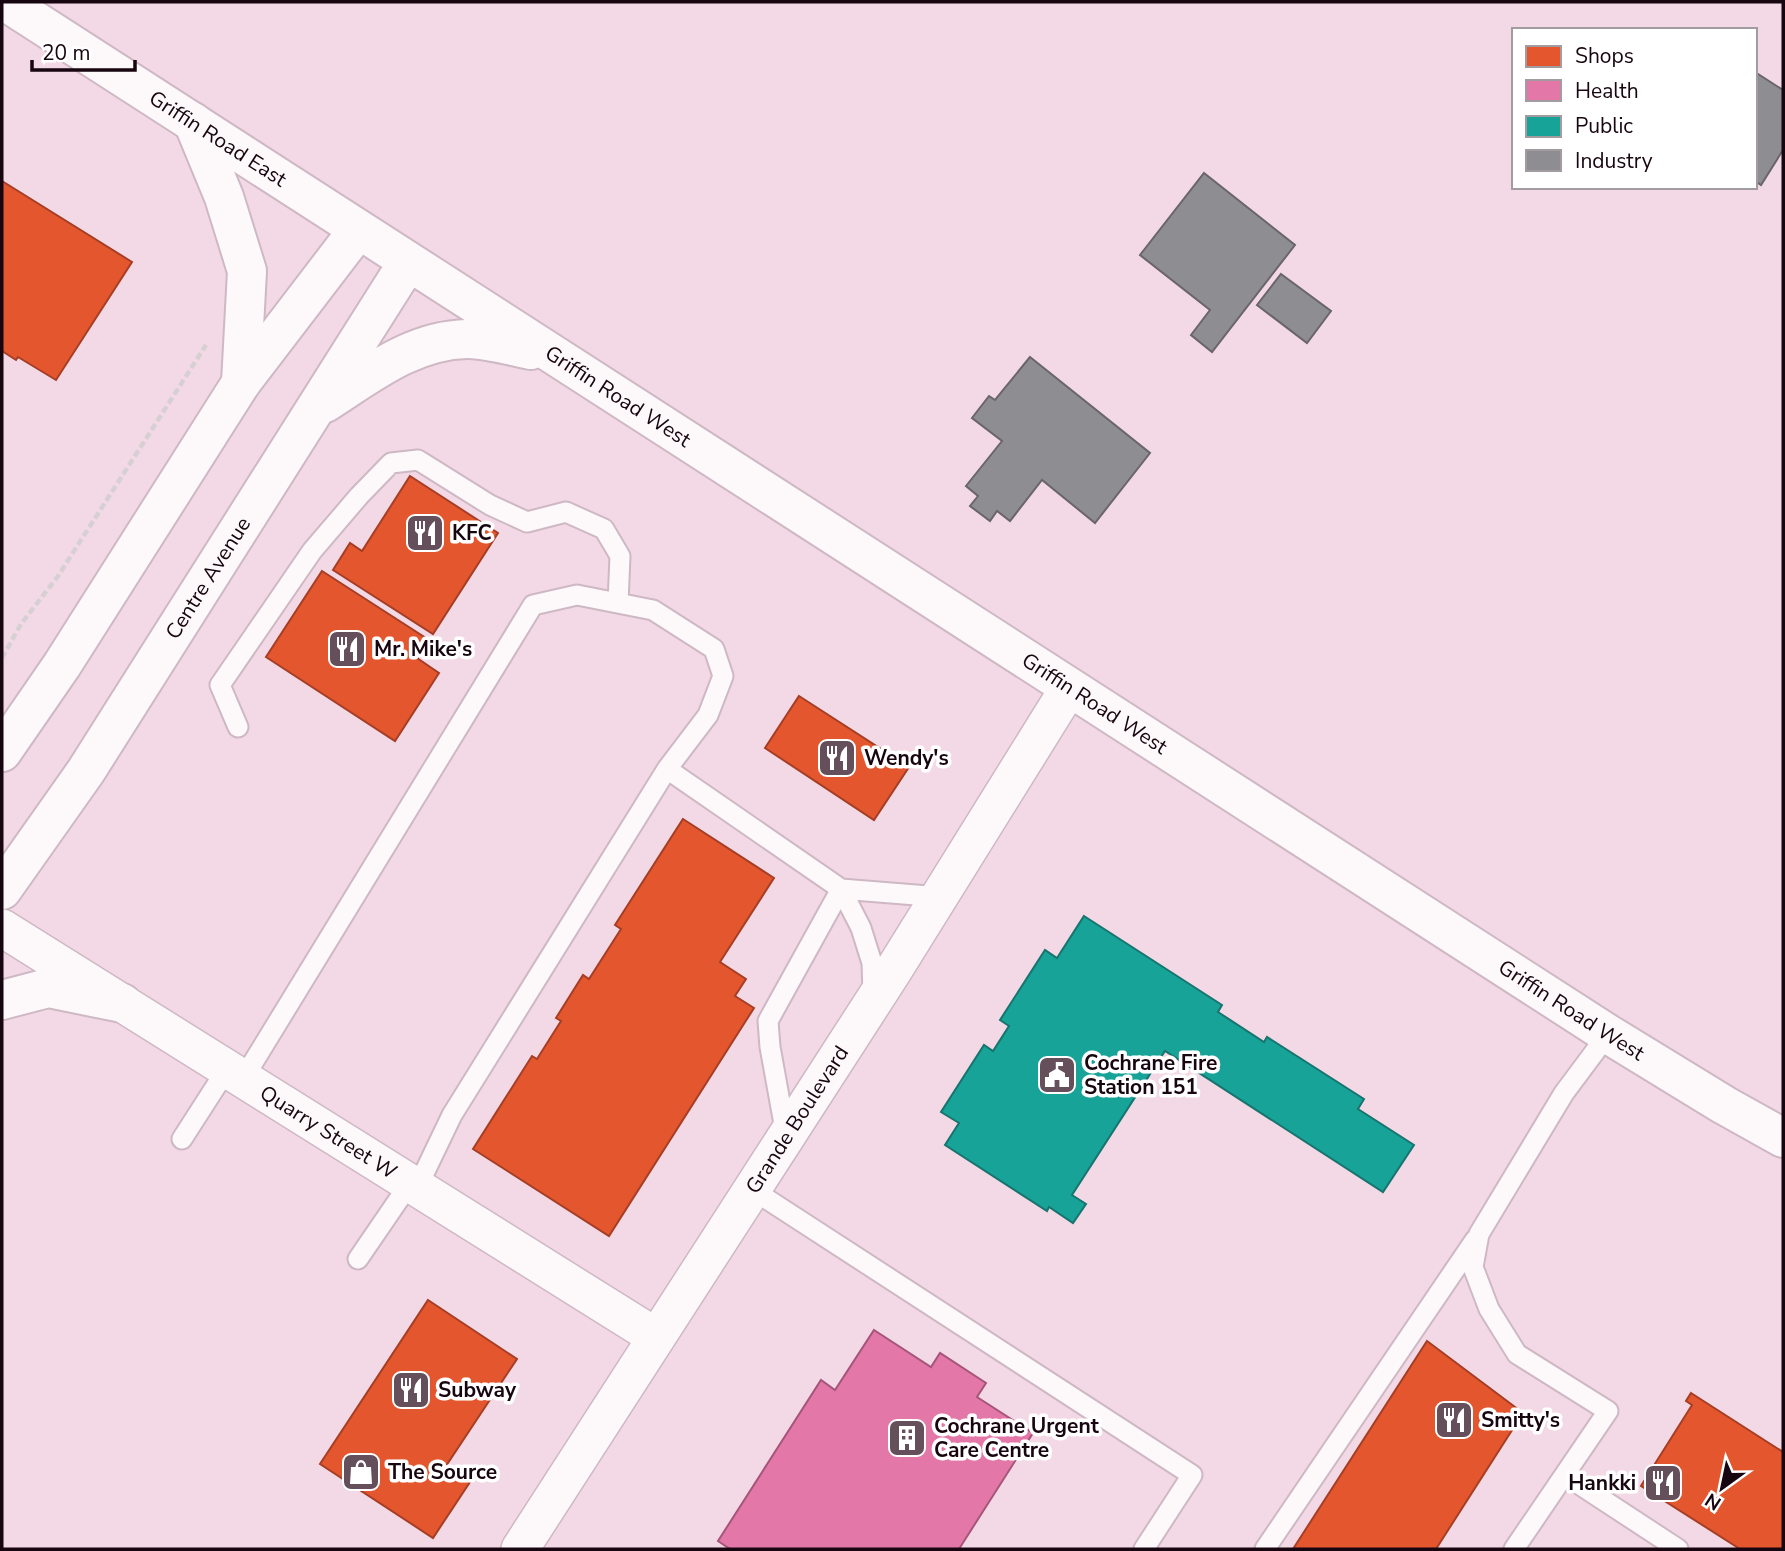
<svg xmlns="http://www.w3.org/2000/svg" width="1785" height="1551" font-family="'Nunito Sans',sans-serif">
<rect width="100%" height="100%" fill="#f3d9e6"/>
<path fill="#e4572e" stroke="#a63e25" stroke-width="2" d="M2,181L132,262L56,380L18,357L16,360L2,351Z
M410,476L498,533L433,634L333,570L350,543L362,551Z
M322,571L429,640L417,658L439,673L395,741L266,657Z
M799,696L909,767L874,820L765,748Z
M683,819L774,878L720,962L746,979L735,996L754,1008L609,1236L473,1149L532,1056L537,1059L561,1021L556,1018L583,975L589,979L621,929L615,925Z
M428,1300L517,1359L446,1466L470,1482L433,1538L320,1464Z
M1427,1341L1523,1413L1436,1549H1293Z
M1691,1393L1783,1452V1549H1740L1641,1486L1692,1405L1686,1401Z"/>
<path fill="#e377a8" stroke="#a6557a" stroke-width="2" d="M874,1330L931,1367L940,1353L986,1383L977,1397L1033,1433L959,1549H730L718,1541L821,1380L835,1390Z"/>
<path fill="#17a398" stroke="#17746f" stroke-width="2" d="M1084,916L1222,1005L1218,1012L1264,1042L1267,1037L1364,1099L1358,1109L1414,1145L1383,1192L1165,1051L1072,1195L1086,1204L1073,1223L1049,1207L1047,1211L945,1145L959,1123L941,1112L984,1045L993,1051L1009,1026L1000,1020L1045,950L1057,958Z"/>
<path fill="#8d8d92" stroke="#6a646b" stroke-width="2" d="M1755,72L1783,90V150L1761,185L1755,181Z
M1204,173L1295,245L1212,352L1191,335L1210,310L1140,255Z
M1281,274L1331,311L1307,343L1257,305Z
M1030,357L1150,453L1095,523L1042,480L1010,521L997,511L990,521L970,506L978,496L966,486L1002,441L972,418L989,396L995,400Z"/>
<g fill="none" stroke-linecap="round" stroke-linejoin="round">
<defs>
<path id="lane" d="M238,727L220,685L312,551L359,496L391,463L418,460L490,505L527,522L566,512L604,529L620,556L618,603
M243,1079L533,605L577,595L653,610L714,649L723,676L708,715L667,769
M786,1135L770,1047L768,1021L841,889L941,897
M182,1139L227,1069
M417,1188L452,1115L667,769L841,889L861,928L872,963L873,994
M753,1190L1192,1475L1144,1549
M358,1259L410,1183
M1565,1475L1678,1549
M1265,1549L1475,1240
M1514,1549L1608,1411L1517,1354L1489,1309L1473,1267L1479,1234L1564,1093L1608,1034"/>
<g id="street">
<path id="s1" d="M2,928L656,1337"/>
<path id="s2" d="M520,1549L893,971L1069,688"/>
</g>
<g id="secondary">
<path id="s3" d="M6,2L1608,1034L1724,1105L1783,1138"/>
<path d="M193,122L224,197L247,271L241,383"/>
<path d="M325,403C369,375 412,340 467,339C487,339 511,346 531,350"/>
<path d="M2,752L62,665L241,383L358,230"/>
<path id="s4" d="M2,890L86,771L408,262"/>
<path d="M2,1000L48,988L122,1003"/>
</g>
</defs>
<use href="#lane" stroke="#ceb8c3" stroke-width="23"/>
<use href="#street" stroke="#ceb8c3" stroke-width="40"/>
<use href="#secondary" stroke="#ceb8c3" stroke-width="42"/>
<path stroke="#d7d0d3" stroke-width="4.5" stroke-dasharray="7 3.5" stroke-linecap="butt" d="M2,658L21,624L58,576L206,345"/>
<use href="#lane" stroke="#fdf9fb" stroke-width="19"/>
<use href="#street" stroke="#fdf9fb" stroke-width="37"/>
<use href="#secondary" stroke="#fdf9fb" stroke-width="38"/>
</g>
<defs>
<symbol id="restaurant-square" viewBox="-11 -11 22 22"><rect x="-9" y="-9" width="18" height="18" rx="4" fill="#644f5a" stroke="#fff"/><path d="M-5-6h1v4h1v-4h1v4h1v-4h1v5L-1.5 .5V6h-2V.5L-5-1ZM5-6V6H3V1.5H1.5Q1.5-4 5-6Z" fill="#fff"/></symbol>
<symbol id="civic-square" viewBox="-11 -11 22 22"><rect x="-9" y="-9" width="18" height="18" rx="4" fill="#644f5a" stroke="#fff"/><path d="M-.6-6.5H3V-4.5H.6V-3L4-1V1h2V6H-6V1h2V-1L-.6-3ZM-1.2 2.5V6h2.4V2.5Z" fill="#fff"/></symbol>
<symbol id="building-square" viewBox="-11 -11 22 22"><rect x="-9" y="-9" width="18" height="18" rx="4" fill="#644f5a" stroke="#fff"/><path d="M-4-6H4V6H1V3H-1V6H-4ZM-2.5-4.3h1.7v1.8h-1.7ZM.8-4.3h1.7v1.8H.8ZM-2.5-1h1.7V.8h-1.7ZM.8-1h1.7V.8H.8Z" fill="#fff"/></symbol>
<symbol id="shop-square" viewBox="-11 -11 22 22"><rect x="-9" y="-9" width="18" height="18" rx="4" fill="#644f5a" stroke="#fff"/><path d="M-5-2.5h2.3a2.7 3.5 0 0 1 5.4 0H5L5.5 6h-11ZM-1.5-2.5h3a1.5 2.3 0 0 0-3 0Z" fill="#fff"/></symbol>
</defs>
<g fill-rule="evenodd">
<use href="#restaurant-square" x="403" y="511" width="44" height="44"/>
<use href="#restaurant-square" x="325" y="627" width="44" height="44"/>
<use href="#restaurant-square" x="815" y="736" width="44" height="44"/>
<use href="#civic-square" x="1035" y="1053" width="44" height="44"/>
<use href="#restaurant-square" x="389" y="1368" width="44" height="44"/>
<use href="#restaurant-square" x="1432" y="1398" width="44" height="44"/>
<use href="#building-square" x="885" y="1416" width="44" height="44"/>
<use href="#shop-square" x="339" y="1450" width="44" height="44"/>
<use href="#restaurant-square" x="1641" y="1461" width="44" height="44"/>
</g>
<g text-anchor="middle" stroke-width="7" stroke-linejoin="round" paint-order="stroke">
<g font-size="21" fill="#17050f" stroke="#fff">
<text dy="7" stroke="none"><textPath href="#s3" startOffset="252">Griffin Road East</textPath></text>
<text dy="7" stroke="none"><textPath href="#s3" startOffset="728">Griffin Road West</textPath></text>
<text dy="7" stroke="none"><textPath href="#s4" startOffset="374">Centre Avenue</textPath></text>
<text dy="7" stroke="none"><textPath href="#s3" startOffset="1295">Griffin Road West</textPath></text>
<text dy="7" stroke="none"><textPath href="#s3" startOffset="1862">Griffin Road West</textPath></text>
<text dy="7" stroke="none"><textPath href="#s2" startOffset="511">Grande Boulevard</textPath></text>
<text dy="7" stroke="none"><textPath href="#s1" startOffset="385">Quarry Street W</textPath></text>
</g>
<g font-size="21" font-weight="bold" fill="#17050f" stroke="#fff" text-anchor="start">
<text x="452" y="540">KFC</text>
<text x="374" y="656">Mr. Mike's</text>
<text x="864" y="765">Wendy's</text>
<text x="1084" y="1070">Cochrane Fire<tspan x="1084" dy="24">Station 151</tspan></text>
<text x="438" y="1397">Subway</text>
<text x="1481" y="1427">Smitty's</text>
<text x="934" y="1433">Cochrane Urgent<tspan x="934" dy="24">Care Centre</tspan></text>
<text x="388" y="1479">The Source</text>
<text x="1636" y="1490" text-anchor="end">Hankki</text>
</g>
</g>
<rect width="1785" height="1551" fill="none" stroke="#17050f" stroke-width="7"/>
<rect x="1512" y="28" width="245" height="161" fill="#ffffff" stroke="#a29b9f" stroke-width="2"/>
<rect x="1526" y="46" width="35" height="21" fill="#e4572e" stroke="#a29b9f" stroke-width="2"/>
<text x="1575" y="63" font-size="21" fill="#17050f">Shops</text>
<rect x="1526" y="80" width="35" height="21" fill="#e377a8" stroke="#a29b9f" stroke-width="2"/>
<text x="1575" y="98" font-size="21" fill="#17050f">Health</text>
<rect x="1526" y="116" width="35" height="21" fill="#17a398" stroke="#a29b9f" stroke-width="2"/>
<text x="1575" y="133" font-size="21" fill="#17050f">Public</text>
<rect x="1526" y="150" width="35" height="21" fill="#8d8d92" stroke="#a29b9f" stroke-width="2"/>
<text x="1575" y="168" font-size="21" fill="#17050f">Industry</text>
<g transform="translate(1722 1488) rotate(213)" stroke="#ffffff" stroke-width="5" paint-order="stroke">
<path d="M0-5L12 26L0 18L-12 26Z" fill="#17050f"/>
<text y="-10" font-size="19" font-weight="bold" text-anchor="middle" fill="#17050f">N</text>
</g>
<path d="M32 60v10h103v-10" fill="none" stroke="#17050f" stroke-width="3.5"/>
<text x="42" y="60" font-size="21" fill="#17050f" stroke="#ffffff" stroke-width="5" paint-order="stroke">20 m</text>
</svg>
